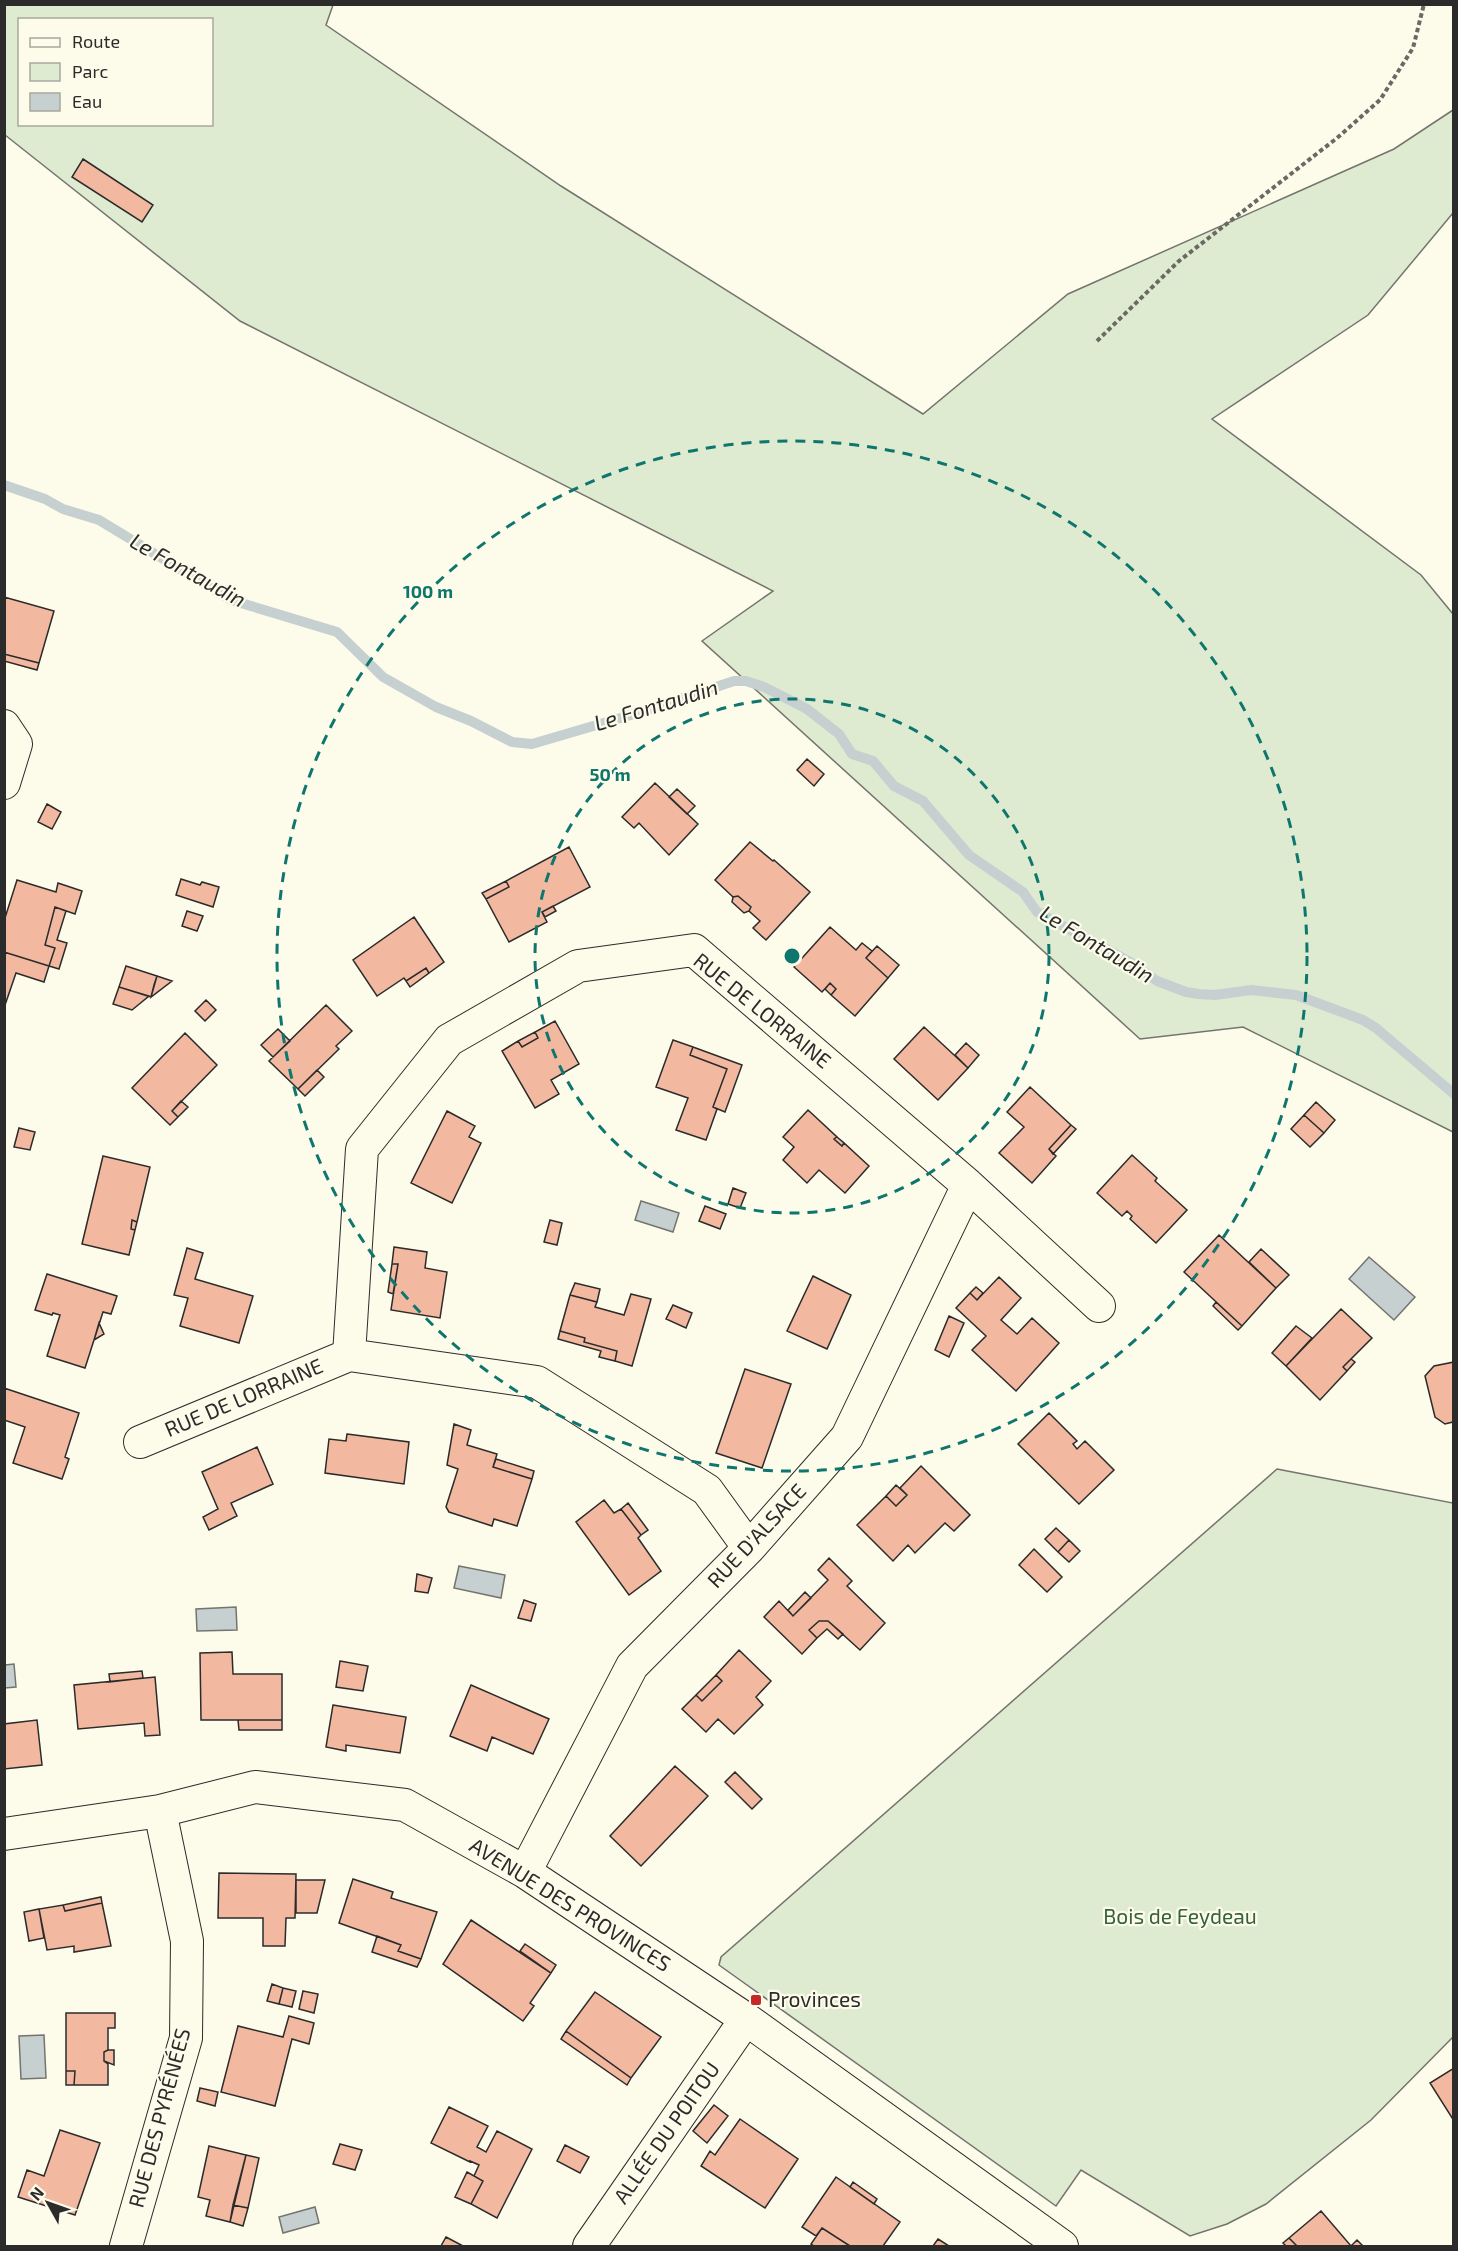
<svg xmlns="http://www.w3.org/2000/svg" width="1458" height="2251" font-family="'Exo 2',sans-serif">
<rect width="100%" height="100%" fill="#fdfbea"/>
<path fill="#deebd1" stroke="#74746e" stroke-width="1.5" fill-rule="evenodd" d="M4,5H333L326,25L561,186L923,414L1068,294L1394,149L1453,110V213L1368,315L1212,419L1421,575L1453,614V1132L1243,1027L1140,1039L702,641L773,591L240,321L5,135ZM20,20H212V124H20Z
M1277,1469L1453,1503V2037L1371,2120L1266,2204L1227,2224L1190,2236L1081,2170L1056,2206L719,1965L721,1957Z"/>
<path fill="#c7d0d0" stroke="#74746e" stroke-width="1.5" d="M641,1201L679,1213L673,1232L635,1220Z
M1369,1257L1415,1297L1394,1320L1349,1279Z
M459,1566L505,1575L501,1598L454,1588Z
M236,1607L237,1630L197,1631L196,1609Z
M14,1664L16,1687L5,1688V1665Z
M44,2035L46,2078L21,2079L19,2036Z
M315,2207L319,2223L283,2233L279,2217Z"/>
<g fill="none" stroke-linecap="round" stroke-linejoin="round">
<path stroke="#c7d0d0" stroke-width="10" d="M4,485L45,499L63,509L99,520L231,600L337,632L383,677L436,707L471,721L512,742L532,744L641,712L734,681H746L764,687L807,709L839,734L852,754L873,761L894,786L923,801L969,855L1023,892L1037,912L1130,962L1157,981L1186,992L1199,994L1215,995L1251,990L1296,995L1363,1020L1376,1028L1454,1094"/>
</g>
<path fill="#f2b8a0" stroke="#2b2b2b" stroke-width="1.5" d="M83,159L153,205L142,222L72,177Z
M4,597L54,611L39,663L4,654Z
M4,654L39,663L37,670L4,661Z
M807,759L824,774L814,786L797,770Z
M655,783L698,824L669,855L639,823L634,828L622,817Z
M677,789L695,806L687,814L669,797Z
M47,804L61,812L52,829L38,822Z
M750,842L773,861L774,860L810,892L766,940L753,928L760,921L749,911L751,907L738,896L733,897L715,880Z
M569,847L590,887L542,912L547,922L509,942L486,899L509,887L506,881Z
M181,879L200,885L202,882L219,887L213,907L176,895Z
M17,880L56,892L58,883L82,891L75,914L55,907L45,945L55,948L49,966L4,952V921Z
M506,881L509,887L486,899L482,893Z
M738,896L751,907L749,911L744,913L732,902L733,897Z
M553,906L556,911L545,917L542,912Z
M55,907L66,911L57,940L67,943L59,969L49,966L55,948L45,945Z
M187,911L203,916L197,931L182,926Z
M414,917L444,962L429,973L426,968L406,981L404,978L377,996L353,960Z
M830,927L856,950L862,943L872,951L866,958L888,978L855,1016L831,995L836,989L830,983L822,992L794,967Z
M877,946L899,965L888,978L866,958Z
M4,952L49,966L44,982L16,973L4,1008Z
M126,966L157,976L151,997L119,987Z
M426,968L429,973L410,987L406,981Z
M157,976L172,981L151,997L154,985Z
M830,983L836,989L831,995L825,989Z
M119,987L149,996L132,1010L113,1004Z
M206,1000L216,1010L205,1021L195,1011Z
M326,1005L352,1031L336,1046L339,1049L298,1089L269,1061Z
M555,1021L579,1064L551,1080L559,1094L535,1108L502,1051L518,1041L522,1047L538,1038L535,1032Z
M924,1027L968,1068L938,1100L894,1059Z
M278,1029L290,1041L273,1057L261,1045Z
M535,1032L538,1038L522,1047L518,1041Z
M185,1033L217,1065L172,1111L178,1117L170,1125L132,1088Z
M673,1040L693,1047L690,1055L727,1069L713,1107L717,1109L706,1140L676,1130L688,1098L656,1087Z
M966,1043L979,1055L968,1068L955,1055Z
M693,1047L742,1065L725,1112L713,1107L727,1069L690,1055Z
M317,1070L324,1077L305,1096L298,1089Z
M1030,1087L1071,1125L1049,1149L1056,1156L1032,1183L999,1153L1024,1127L1007,1112Z
M181,1101L188,1107L178,1117L172,1111Z
M1316,1102L1335,1120L1324,1133L1304,1115Z
M808,1110L837,1137L834,1139L842,1146L844,1143L869,1166L845,1193L819,1170L807,1183L783,1160L794,1147L783,1137Z
M447,1111L475,1126L469,1137L481,1143L452,1203L411,1183Z
M1304,1115L1324,1133L1310,1147L1291,1129Z
M1071,1125L1076,1129L1053,1154L1049,1149Z
M19,1128L35,1132L30,1150L14,1147Z
M837,1137L844,1143L842,1146L834,1139Z
M1132,1155L1157,1178L1155,1181L1187,1210L1156,1243L1130,1219L1132,1216L1127,1211L1122,1216L1097,1193Z
M103,1156L150,1167L137,1222L132,1220L131,1229L135,1230L129,1255L82,1244Z
M733,1188L746,1193L740,1208L728,1204Z
M705,1206L726,1214L720,1229L699,1221Z
M132,1220L137,1222L135,1230L131,1229Z
M550,1220L562,1223L557,1245L544,1242Z
M1219,1235L1276,1288L1242,1326L1184,1272Z
M394,1247L427,1252L425,1268L447,1272L440,1318L391,1310L398,1264H392Z
M187,1248L203,1253L195,1279L253,1296L239,1343L180,1326L188,1298L174,1295Z
M1261,1249L1289,1275L1276,1288L1249,1262Z
M392,1264H398L393,1294L388,1292Z
M47,1274L117,1296L111,1314L103,1312L85,1368L47,1356L60,1315L53,1313L52,1315L35,1310Z
M813,1276L851,1295L827,1349L787,1331Z
M999,1277L1021,1298L1001,1320L1017,1334L1032,1318L1059,1343L1016,1391L972,1350L986,1336L956,1308L970,1293L977,1300Z
M575,1283L600,1289L597,1302L570,1295Z
M976,1287L983,1293L977,1300L970,1293Z
M631,1294L651,1299L632,1366L615,1361L617,1351L584,1342L585,1338L560,1331L570,1295L597,1302L595,1307L624,1315Z
M1216,1302L1242,1326L1238,1330L1213,1306Z
M673,1305L692,1313L686,1328L666,1319Z
M1341,1309L1372,1338L1343,1367L1347,1371L1320,1400L1286,1366Z
M949,1316L964,1323L949,1357L935,1350Z
M99,1323L104,1334L94,1340Z
M1296,1326L1312,1338L1286,1366L1272,1353Z
M560,1331L585,1338L584,1342L617,1351L615,1361L599,1357L601,1351L558,1339Z
M1351,1359L1355,1362L1347,1371L1343,1367Z
M1454,1362V1426L1453,1422L1445,1424L1435,1417L1425,1376L1434,1366Z
M745,1369L791,1384L762,1468L716,1453Z
M4,1388L79,1413L65,1457L69,1459L62,1479L13,1463L25,1427L4,1420Z
M1049,1413L1077,1441L1073,1444L1077,1449L1085,1441L1114,1470L1079,1504L1018,1444Z
M454,1424L471,1430L467,1445L497,1454L493,1467L532,1479L517,1526L494,1519L492,1526L449,1512L446,1507L458,1469L447,1465Z
M347,1434L409,1442L404,1484L325,1473L329,1439L346,1441Z
M257,1447L273,1484L231,1503L237,1516L209,1530L203,1517L218,1509L202,1472Z
M496,1459L534,1471L532,1479L493,1467Z
M921,1466L970,1515L954,1531L945,1523L915,1553L908,1545L893,1561L857,1525L886,1496L896,1506L907,1495L900,1488Z
M896,1485L907,1495L896,1506L886,1496Z
M604,1500L614,1513L621,1509L641,1535L638,1538L661,1571L629,1595L576,1522Z
M628,1503L648,1530L641,1535L621,1509Z
M1056,1528L1069,1540L1058,1552L1045,1539Z
M1069,1540L1080,1551L1069,1562L1058,1552Z
M1034,1549L1062,1577L1047,1592L1019,1565Z
M829,1558L852,1581L847,1586L885,1623L860,1650L828,1621H819L809,1630L817,1638L802,1654L764,1617L779,1601L793,1616L828,1580L818,1570Z
M417,1574L432,1578L428,1593L415,1591Z
M805,1592L811,1598L793,1616L788,1610Z
M524,1600L536,1604L531,1621L518,1618Z
M819,1621H828L843,1634L838,1639L827,1629L817,1638L809,1630Z
M739,1650L771,1681L756,1697L763,1705L734,1734L718,1719L706,1732L682,1709L696,1695L702,1701L722,1681L716,1675Z
M232,1652L233,1674H282V1720H201L200,1653Z
M340,1661L368,1666L363,1691L336,1687Z
M142,1671L143,1678L110,1682L109,1674Z
M716,1675L722,1681L702,1701L696,1695Z
M155,1677L160,1735L145,1736L144,1723L78,1729L74,1685Z
M471,1685L549,1719L533,1754L492,1737L487,1751L450,1736Z
M333,1705L406,1717L400,1753L346,1745V1751L326,1747Z
M37,1720L42,1765L4,1769V1724Z
M238,1720H282V1730H239Z
M675,1766L708,1796L641,1866L610,1836Z
M735,1772L762,1799L752,1809L725,1782Z
M219,1873L296,1874L295,1918H286L285,1946H263V1918H218Z
M353,1879L393,1892L391,1898L437,1912L421,1959L398,1951L401,1945L339,1923Z
M296,1880H325L317,1913H296Z
M101,1897L102,1903L65,1911L63,1905Z
M102,1903L111,1946L74,1952V1946L47,1950L39,1909L63,1905L65,1911Z
M39,1909L44,1938L29,1941L24,1912Z
M471,1920L551,1973L530,2003L534,2006L523,2021L443,1964Z
M377,1936L401,1945L398,1951L421,1959L417,1967L372,1952Z
M525,1944L556,1965L551,1973L520,1951Z
M272,1984L283,1988L279,2004L267,2001Z
M283,1988L296,1991L292,2007L279,2004Z
M303,1991L318,1994L314,2013L299,2009Z
M595,1992L661,2037L631,2078L566,2031Z
M66,2013H115V2028H108V2050L104,2052V2061L108,2064V2085H74L75,2071H66Z
M289,2016L314,2023L309,2044L292,2039L275,2106L221,2092L238,2026L283,2037Z
M566,2031L631,2078L627,2085L561,2039Z
M108,2050H114V2065L104,2061V2052Z
M1454,2068V2121L1430,2083Z
M66,2071H75L74,2085H66Z
M200,2088L218,2092L215,2106L197,2101Z
M714,2105L728,2116L707,2143L693,2131Z
M449,2107L488,2126L477,2147L486,2152L497,2131L532,2149L497,2218L471,2204L483,2181L474,2176L479,2165L470,2161V2162L431,2143Z
M740,2119L798,2159L765,2208L701,2166L710,2151L715,2155Z
M60,2130L100,2143L75,2215L18,2197L27,2170L44,2176Z
M340,2144L362,2150L355,2170L333,2164Z
M565,2145L589,2157L580,2173L557,2161Z
M209,2146L246,2155L230,2222L206,2216L210,2200L198,2197Z
M246,2155L259,2158L248,2208L233,2205Z
M467,2172L483,2181L471,2204L455,2197Z
M836,2177L900,2222L883,2246H850L822,2228L816,2236L802,2227Z
M853,2182L877,2199L874,2204L850,2187Z
M233,2205L248,2208L243,2226L230,2222Z
M1321,2211L1351,2246L1357,2240L1363,2246H1297L1289,2238Z
M822,2228L850,2246H814L811,2244Z
M446,2237L463,2246H441Z
M1289,2238L1297,2246H1286L1283,2243Z
M938,2239L949,2246H933Z"/>
<g fill="none" stroke-linecap="round" stroke-linejoin="round">
<defs>
<path id="street" d="M4,726L16,744L4,783
M349,1355L362,1149L449,1040L578,966L694,950L968,1185L1099,1306
M140,1442L349,1355L537,1382L707,1490L749,1548
M4,1834L160,1811L255,1787L405,1805L525,1872L746,2019L1062,2246
M525,1872L632,1666L749,1548L847,1437L968,1185
M126,2246L186,2038L187,1941L160,1811
M589,2246L746,2019"/>
</defs>
<use href="#street" stroke="#2b2b2b" stroke-width="34"/>
<path stroke="#6a6964" stroke-width="4" stroke-dasharray="4.5 3" stroke-linecap="butt" d="M1097,341L1179,261L1337,138L1380,100L1413,48L1424,4"/>
<use href="#street" stroke="#fdfbea" stroke-width="32"/>
</g>
<g fill="none" stroke="#0f766e" stroke-width="3" stroke-dasharray="10 8">
<circle cx="792" cy="956" r="257"/>
<circle cx="792" cy="956" r="515"/>
</g>
<rect fill="#c62828" stroke="#fdfbea" stroke-width="2" x="750" y="1994" width="12" height="12" rx="3"/>
<g text-anchor="middle" stroke-width="4.5" stroke-linejoin="round" paint-order="stroke">
<g font-size="21" fill="#2b2b2b" stroke="#fdfbea">
<text transform="translate(762 1011) rotate(39)" y="7">RUE DE LORRAINE</text>
<text transform="translate(244 1398) rotate(-23)" y="7">RUE DE LORRAINE</text>
<text transform="translate(757 1536) rotate(-47)" y="7">RUE D'ALSACE</text>
<text transform="translate(570 1905) rotate(32)" y="7">AVENUE DES PROVINCES</text>
<text transform="translate(160 2118) rotate(-75)" y="7">RUE DES PYRÉNÉES</text>
<text transform="translate(667 2133) rotate(-55)" y="7">ALLÉE DU POITOU</text>
</g>
<g font-size="21" fill="#34623c" stroke="#fdfbea">
<text x="1180" y="1924">Bois de Feydeau</text>
</g>
<g font-size="21" fill="#2b2b2b" stroke="#fdfbea" text-anchor="start">
<text x="768" y="2007">Provinces</text>
</g>
<g font-size="22" font-style="italic" fill="#2b2b2b" stroke="#fdfbea">
<text transform="translate(188 570) rotate(29)" y="8">Le Fontaudin</text>
<text transform="translate(656 705) rotate(-17)" y="8">Le Fontaudin</text>
<text transform="translate(1097 944) rotate(31)" y="8">Le Fontaudin</text>
</g>
</g>
<circle cx="792" cy="956" r="9" fill="#0f766e" stroke="#fdfbea" stroke-width="3"/>
<g font-size="18" text-anchor="middle" font-weight="bold" fill="#0f766e" stroke="#fdfbea" stroke-width="4.5" stroke-linejoin="round" paint-order="stroke">
<text x="428" y="598">100 m</text>
<text x="610" y="781">50 m</text>
</g>
<rect width="1458" height="2251" fill="none" stroke="#2b2b2b" stroke-width="12"/>
<rect x="18" y="18" width="195" height="108" fill="#fdfbea" stroke="#a9a89e" stroke-width="1.5"/>
<rect x="30" y="38" width="30" height="9" fill="#fdfbea" stroke="#a9a89e" stroke-width="1.5"/>
<text x="72" y="48" font-size="18" fill="#2b2b2b">Route</text>
<rect x="30" y="63" width="30" height="18" fill="#deebd1" stroke="#a9a89e" stroke-width="1.5"/>
<text x="72" y="78" font-size="18" fill="#2b2b2b">Parc</text>
<rect x="30" y="93" width="30" height="18" fill="#c7d0d0" stroke="#a9a89e" stroke-width="1.5"/>
<text x="72" y="108" font-size="18" fill="#2b2b2b">Eau</text>
<g transform="translate(48 2203) rotate(310)" stroke="#fdfbea" stroke-width="4.5" paint-order="stroke">
<path d="M0-4.5L10 22L0 15L-10 22Z" fill="#2b2b2b"/>
<text y="-9" font-size="16" font-weight="bold" text-anchor="middle" fill="#2b2b2b">N</text>
</g>
</svg>
